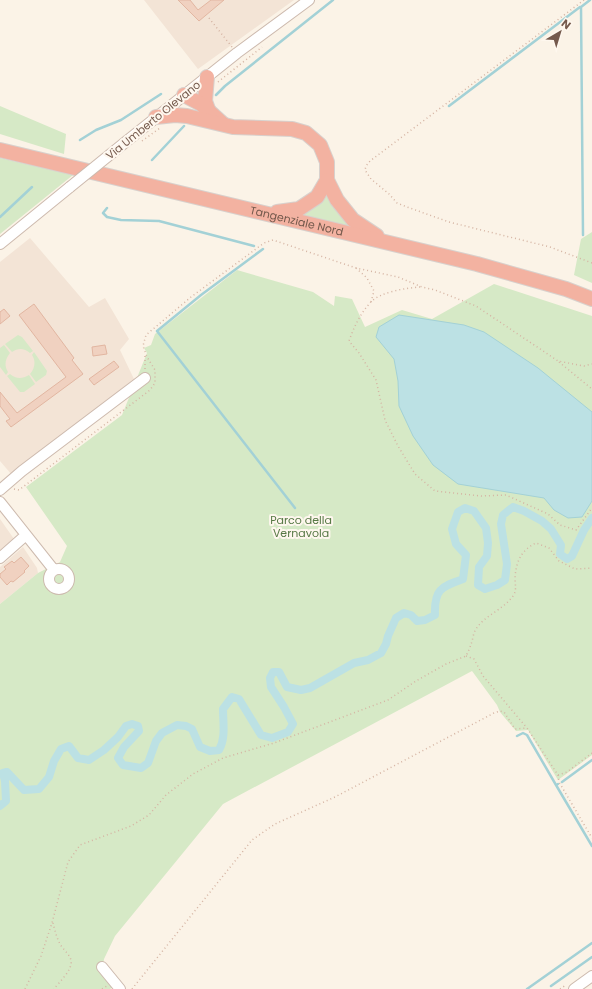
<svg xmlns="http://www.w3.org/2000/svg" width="592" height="989" font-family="Poppins,sans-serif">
<rect width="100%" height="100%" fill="#fbf3e7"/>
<path fill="#f3e4d6" d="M144,0H294L198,69Z
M30,238L89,307L105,298L129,339L120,350L134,379L12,475L0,461V262Z
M0,519L14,539L0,551Z
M23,547L37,568L38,573L0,604V567Z"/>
<path fill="#d6e9c6" d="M0,106L66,134L64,154L0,134Z
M0,158L73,175L0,234Z
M325,191L353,225L350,227L301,215Z
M592,232V283L574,275L581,239Z
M237,270L313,292L334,306L335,296L352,299L365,327L402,310L432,319L494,284L592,316V755L558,780L528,730L516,731L500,712L497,705L472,671L223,804L115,936L104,959L102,972L116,985L110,989H0V604L38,573L60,562L67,546L26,487L122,415L147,353L144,348L151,345L155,334Z
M18,335L22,337L33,351L30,353C24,348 18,348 12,352L5,344Z
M4,345L10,353C5,359 4,366 8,372L6,375L0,367V348Z
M34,352L47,371L46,375L36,382L30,374C35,368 36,361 32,355Z
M10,374C16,379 22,379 29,375L35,384L24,392H20L7,376Z"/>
<path fill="#bce1e4" stroke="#a3d1d6" d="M399,315L464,325L484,332L538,368L592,412V501L582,517L568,518L554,510L544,498L458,484L433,465L413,436L399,406L398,381L394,359L376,337L379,327Z"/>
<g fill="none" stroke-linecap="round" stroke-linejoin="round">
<path stroke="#a3d1d6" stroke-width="2.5" d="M216,95L225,86L333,0
M449,106L580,7
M80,140L96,130L121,120L161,94
M152,160L184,126
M107,208L103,213L107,217L121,220L159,221L254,246
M0,217L32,187
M583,235L581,7L590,0
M263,249L201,295L157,331L295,508
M517,736L523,733L527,735L556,785L558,784
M562,782L592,760
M556,785L592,846
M551,986L592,957
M527,989L592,943"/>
<path stroke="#bce1e4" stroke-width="8" d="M0,806L6,801L5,781L3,773L7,772L24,790L39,789L49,777L54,761L61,749L69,746L78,758L89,760L104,750L118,737L126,726L132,724L138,726L139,731L124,747L118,758L123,765L141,768L148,763L156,741L162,733L177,725L186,726L192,729L200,747L210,751L219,750C226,738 223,723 223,709L232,697L239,699L261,735L272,738L288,732L293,724L284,707L271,687L270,678L273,672H279L287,687L301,690L310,688L354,663L368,660L381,653L386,644L388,636L396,618L404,613L411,615L417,621L425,620L435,615C434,589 441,587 463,579L466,555L456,544L452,529L458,512L465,508L474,511L486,528L488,543L487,556L479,567L478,585L485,589L497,585L505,580L507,564L501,524L503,515L513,507L524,511L542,521L551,529L561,545L560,554L567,559L572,556L584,530L592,518"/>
</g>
<path fill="#f0d1c0" stroke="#e2b6a1" d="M178,0H190L198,10L211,0H224L199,21Z
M34,304L74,358L72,360L83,374L11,427L6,421L10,419L0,406V392L17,413L66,377L19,315Z
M4,309L10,316L0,324V312Z
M105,345L107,354L93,356L92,347Z
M114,361L119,367L94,385L89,379Z
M21,557L29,566L24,571L25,572L13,582L11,581L7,585L0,577V574L6,569L4,567L12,561L14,563Z"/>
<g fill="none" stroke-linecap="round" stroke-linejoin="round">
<defs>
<path id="minor" d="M128,140L237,53L309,0
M0,244L70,187
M0,490L22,471L145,378
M0,502L54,570
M0,558L26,535
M49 579a10 10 0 1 1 20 0a10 10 0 1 1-20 0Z
M102,967L120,989
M574,989L592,976"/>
<g id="highway">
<path d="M207,77L205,101L209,112"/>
<path d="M184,95L201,104L223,124"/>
<path d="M156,117L175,115L187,116L233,127L292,129L306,133L320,145L327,162V180L337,200L353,220L377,236"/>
<path id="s1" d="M0,150L477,264L566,289L592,299"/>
<path d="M277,212L299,209L317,197L327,180"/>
</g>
</defs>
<use href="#minor" stroke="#cdbaae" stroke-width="12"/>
<use href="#highway" stroke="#d8d1cd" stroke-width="16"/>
<path stroke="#d5b4a3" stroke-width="1.5" stroke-dasharray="1 3" stroke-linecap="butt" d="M584,0L370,161L366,166L365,170L371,179L389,194L397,203L407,207L449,222L550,247L592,263
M209,18L232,47
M218,82L262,47
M142,141L160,128
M356,268L367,278L374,291L371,302
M420,287C406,288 379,292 370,303C360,314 354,327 349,341L359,353L376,380L385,420L398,446L415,474L435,491L481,496L506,495L548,514L560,525L576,530L592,508
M559,362L592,389
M145,369V353
M14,489L19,490L150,390L155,383V370L147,357L143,346L146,335L191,297L264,243L273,240L356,268L398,277L422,287L435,290L476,306L558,361L584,366L592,364
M466,656L474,659L483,676L527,728
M558,775L559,782L592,838
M53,923C55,931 57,940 62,947C65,951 69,954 71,960C73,970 59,982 54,989
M25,989L41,956L52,923L68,862L80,845L131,826L149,815L166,795L193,774L223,758L274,743L388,700L416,681L446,664L466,656C468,652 470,648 471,644C473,640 473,633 476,629C485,615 503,610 513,596C517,590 515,585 515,578C516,562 521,550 536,543L549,548L559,561L575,569L592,568
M102,989L107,986
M132,989L252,840L275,824L335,797L494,713L500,711L504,712L515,729L527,728L558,775L567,772L592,753
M560,989L566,985"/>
<use href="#minor" stroke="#fff" stroke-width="10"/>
<use href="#highway" stroke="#f3b2a1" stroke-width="14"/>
<defs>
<path id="minor-bridge" d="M70,187L128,140"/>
</defs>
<use href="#minor-bridge" stroke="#cdbaae" stroke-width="12" stroke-linecap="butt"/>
<use href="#minor-bridge" stroke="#fff" stroke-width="10"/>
</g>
<g text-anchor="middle" stroke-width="4" stroke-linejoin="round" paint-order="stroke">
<g font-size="11" fill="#74594c" stroke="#fef7ee">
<text transform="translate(153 120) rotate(-39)" y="4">Via Umberto Olevano</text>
<text dy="4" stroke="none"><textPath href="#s1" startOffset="305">Tangenziale Nord</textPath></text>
</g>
<g font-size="11" fill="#577945" stroke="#fef7ee">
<text x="301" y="524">Parco della<tspan x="301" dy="13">Vernavola</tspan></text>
</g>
</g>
<g transform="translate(560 32) rotate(38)" stroke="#fef7ee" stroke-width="3" paint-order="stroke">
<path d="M0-3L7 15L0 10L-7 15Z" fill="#74594c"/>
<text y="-6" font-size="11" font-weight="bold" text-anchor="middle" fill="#74594c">N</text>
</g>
</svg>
